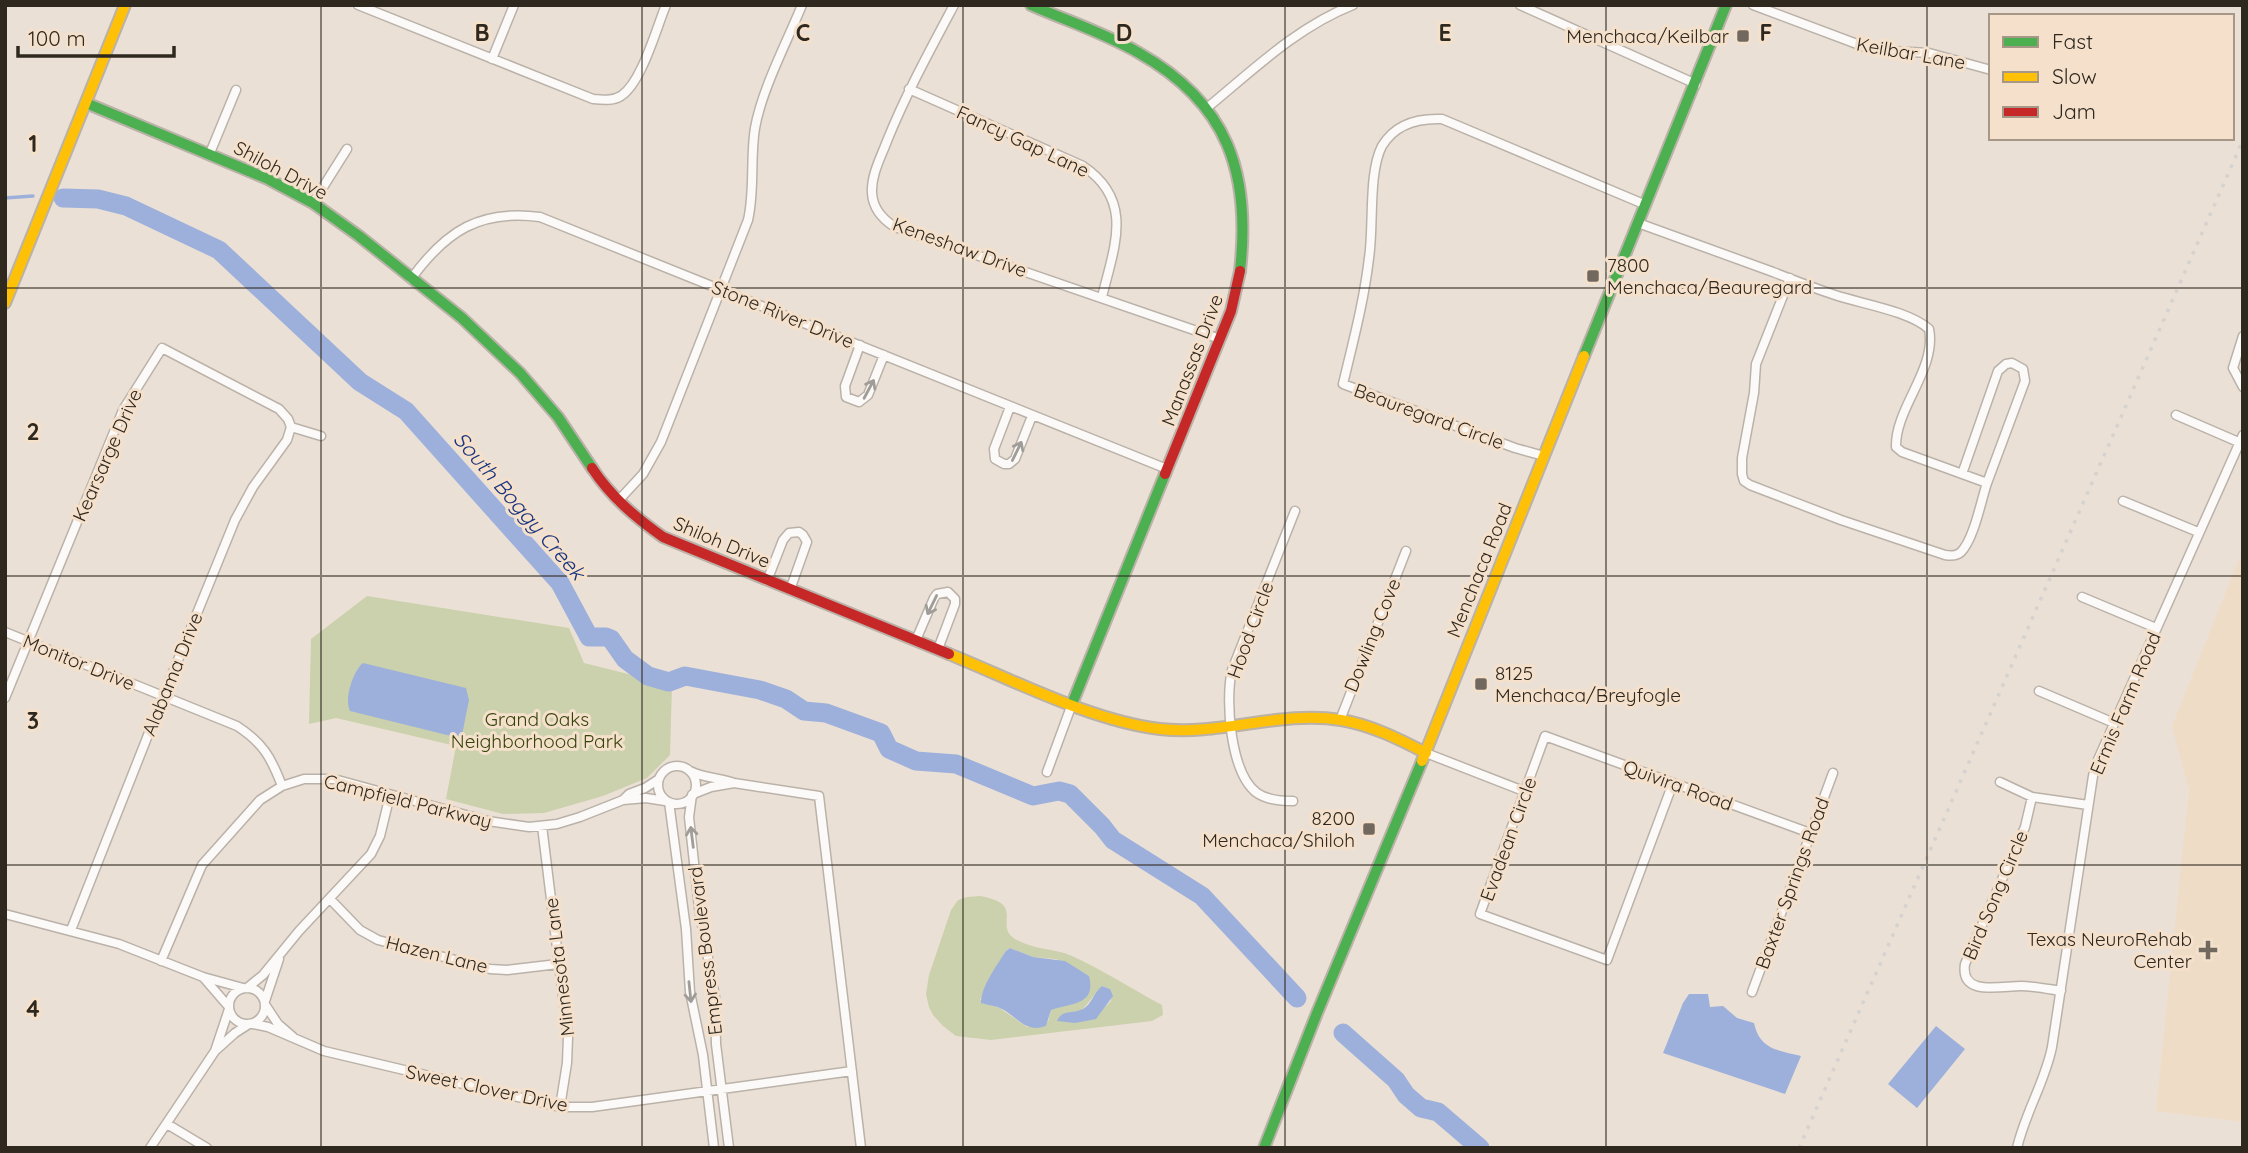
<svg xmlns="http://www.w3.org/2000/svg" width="2248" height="1153" font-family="Quicksand,sans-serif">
<rect width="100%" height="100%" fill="#ebe0d5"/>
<path fill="#efdcc7" d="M2243,550V1122L2156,1111L2189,790L2172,726Z"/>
<path fill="#cbd1ac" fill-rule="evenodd" d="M367,596L569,628L584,663L672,685L670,755L647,778L603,796L544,813L503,814L446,799L456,746L336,718L309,724L311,639Z
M980,896C1027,904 993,925 1015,939C1033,950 1053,948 1072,956C1103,970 1132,989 1162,1005L1163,1015L1152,1021L991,1040L956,1036L943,1026L933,1015L929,1007L926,994L929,975L951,910L958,900L967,897ZM1010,948L1033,957L1056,959L1089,976L1051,1010L1048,1022L1027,1027L1001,1009L980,1000L1005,952ZM1102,986L1110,989L1111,1001L1105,1007L1063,1014L1082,1010Z"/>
<path fill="#9db0db" d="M363,663L466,688L469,700L462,735L455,737L350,711C344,699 353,671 363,663Z
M1010,948L1033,957L1065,961L1089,976C1097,1006 1069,1003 1051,1010L1046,1026C1026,1033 1019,1019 1004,1010C997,1006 988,1005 981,1003C981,986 997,966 1005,952Z
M1102,986L1110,989L1113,996L1096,1019L1075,1023L1057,1021C1062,1009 1073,1014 1083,1009C1092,1004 1094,992 1102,986Z
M1689,994H1708L1710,1007L1723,1006L1737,1018L1754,1023C1760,1050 1778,1050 1801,1056L1785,1094L1663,1053L1683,1003Z
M1936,1026L1965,1049L1917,1108L1888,1084Z"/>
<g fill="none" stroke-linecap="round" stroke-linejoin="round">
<path stroke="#9db0db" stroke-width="3.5" d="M5,198L33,196"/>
<path stroke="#9db0db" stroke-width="19" d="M63,198L98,199L126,206L219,250L360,382L406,411L560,583L589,637H606L611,639L625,659L648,676L669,682L685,676L760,690L786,699L804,711L826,713L881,733L889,749L916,761L956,764L1033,796L1059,791L1070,794L1102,826L1113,840L1202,896L1297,998
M1343,1033L1396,1080L1406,1095L1421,1108L1438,1112L1480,1148"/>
<defs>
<path id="street" d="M358,5L593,99C603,100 613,101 621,96C642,82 656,29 666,5
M954,5C930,50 906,94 887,141C881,157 871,175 872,193C873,209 882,219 895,227L1220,339
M1520,5L1696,84
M1753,5L1873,50L1929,53L1991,70
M492,59L514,5
M909,89L1083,166C1135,201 1114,247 1102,297
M1208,107C1253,70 1297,27 1353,5
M210,153L236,90
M313,203L347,149
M1638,223L1773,272C1793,280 1814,288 1835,295C1862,304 1909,311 1929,329C1937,369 1895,408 1896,447L1902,452L1987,483C1981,501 1974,539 1961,552C1957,556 1951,556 1945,555L1841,520L1750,485L1744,481L1742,474V458L1754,393L1756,364L1790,278
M411,279C446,231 480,209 540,217L1167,469
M2243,336L2233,368L2243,387
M860,345L845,386L846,397L859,402L868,395L884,355
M1010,407L994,449L995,459L1004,464H1009L1015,459L1032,416
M2176,415L2243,444
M1544,456L1515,448L1343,384C1353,342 1364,301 1369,258C1374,226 1368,173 1382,146C1395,124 1418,118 1442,119L1646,205
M1962,474L1998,371L2006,364L2012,363L2023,369L2025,381L1987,483
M618,501L643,474L661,442L748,220C755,190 750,158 755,128C762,89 787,42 802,5
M2123,501L2198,532
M767,581L783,540L789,533L799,532L803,535L807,542L790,590
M2082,597L2156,628
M5,632L237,726C263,743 271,757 282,786
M916,640L934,598L937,594L948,592L955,599V604L938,649
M2039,691L2114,723
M5,698L123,410L162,348L279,409L288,419L291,427L321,436
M1340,720L1406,551
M1426,753L1526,792
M658 785a19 19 0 1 1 38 0a19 19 0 1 1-38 0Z
M690,771C706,779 719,777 734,783L819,796L861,1148
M1047,772L1072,704
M2000,782L2032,797L2088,805
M1673,783L1607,960L1480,914L1545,736L1810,833
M693,794L711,787L734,783
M692,795L689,817L699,908L715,997L716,1044L729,1148
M2032,797L2025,827L1965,964C1960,997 2001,986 2021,986C2034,986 2048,989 2061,991
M623,800L646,798L665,801
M1293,801C1281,801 1267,800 1257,793C1230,773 1225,699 1232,670L1295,511
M669,802L686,929L690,992L703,1055L714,1148
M542,826L568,1037L567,1063L560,1107
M330,899L360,930L378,940L490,969L507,970L558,964
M5,914L119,944L203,977L243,988
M71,930L167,687L235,520L253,487L287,440L291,427
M161,961L202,865L260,800L282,786L304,779H334L488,821L529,827L557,824L580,817L623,800L629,794L645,788L659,779
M203,977L229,1007
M229 1006a18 18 0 1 1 36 0a18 18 0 1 1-36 0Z
M247,988L263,975L299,931L371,854L380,836L390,795
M1752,992L1833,773
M265,1001L279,959
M266,1006L278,1024L293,1037
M253,1024L268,1027L324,1051L560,1107H592L852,1071
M215,1051L229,1009
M167,1124L207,1148
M150,1148L215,1051L235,1033L249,1024
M2017,1148C2025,1113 2045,1082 2052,1047L2093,776L2097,762L2243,435"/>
<path id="fast" d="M1031,5C1067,21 1105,33 1139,53C1228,103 1251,173 1240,271
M86,103L268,179L313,203L359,236L462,318L520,373L558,417L592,468
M1584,356L1726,5
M1072,704L1165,474
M1264,1148L1317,1013L1422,761"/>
<path id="slow" d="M5,303L125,5
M949,654C1013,680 1092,721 1160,729C1221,736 1281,710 1341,720C1371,725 1399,739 1426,753
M1422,761L1584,356"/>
<path id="jam" d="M592,468C611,497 635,517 663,537L949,654
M1165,474L1231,311L1240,271"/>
</defs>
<use href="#street" stroke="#bab2a9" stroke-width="11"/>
<use href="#fast" stroke="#bab2a9" stroke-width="14"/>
<use href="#slow" stroke="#bab2a9" stroke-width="14"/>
<use href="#jam" stroke="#bab2a9" stroke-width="14"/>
<use href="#street" stroke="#fcfaf9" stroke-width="8"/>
<use href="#fast" stroke="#4caf50" stroke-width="10"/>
<use href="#slow" stroke="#ffc107" stroke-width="10"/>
<use href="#jam" stroke="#c62828" stroke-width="10"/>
<path stroke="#d5d2cf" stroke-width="3.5" stroke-dasharray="3.5 7" stroke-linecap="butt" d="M1799,1148L2243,140"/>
</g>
<defs><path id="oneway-shaft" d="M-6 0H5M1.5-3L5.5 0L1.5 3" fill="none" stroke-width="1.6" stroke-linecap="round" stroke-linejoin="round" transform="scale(1.75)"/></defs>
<g stroke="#a09c97">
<use href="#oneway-shaft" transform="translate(869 389) rotate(-62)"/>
<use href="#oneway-shaft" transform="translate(1017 451) rotate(-64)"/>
<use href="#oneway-shaft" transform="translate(932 605) rotate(116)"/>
<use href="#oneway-shaft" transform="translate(692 837) rotate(-97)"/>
<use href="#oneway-shaft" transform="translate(690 992) rotate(84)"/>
</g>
<path fill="none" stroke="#2f281f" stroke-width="2" stroke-opacity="0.55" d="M321,5V1148M642,5V1148M963,5V1148M1285,5V1148M1606,5V1148M1927,5V1148M5,288H2243M5,576H2243M5,865H2243"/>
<g fill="#71685f" stroke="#f5e1cb" stroke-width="2.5">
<rect x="1736" y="29" width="14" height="14" rx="3.5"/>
<rect x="1586" y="269" width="14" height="14" rx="3.5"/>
<rect x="1474" y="677" width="14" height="14" rx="3.5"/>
<rect x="1362" y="822" width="14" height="14" rx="3.5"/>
<path d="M2204.5 939.5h7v7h7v7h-7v7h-7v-7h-7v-7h7z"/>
</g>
<g text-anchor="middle" stroke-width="6" stroke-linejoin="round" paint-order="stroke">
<g font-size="19" fill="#2f281f" stroke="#f5e1cb" text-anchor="end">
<text x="1729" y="43">Menchaca/Keilbar</text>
<text x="1607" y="272" text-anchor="start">7800<tspan x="1607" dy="22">Menchaca/Beauregard</tspan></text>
<text x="1495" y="680" text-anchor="start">8125<tspan x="1495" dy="22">Menchaca/Breyfogle</tspan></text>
<text x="1355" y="825">8200<tspan x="1355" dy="22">Menchaca/Shiloh</tspan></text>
<text x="2192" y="946">Texas NeuroRehab<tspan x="2192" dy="22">Center</tspan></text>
</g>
<g font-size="19" fill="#2f281f" stroke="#f5e1cb">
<text transform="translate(1911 53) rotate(10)" y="7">Keilbar Lane</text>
<text transform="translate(1023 141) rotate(25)" y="7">Fancy Gap Lane</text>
<text transform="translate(281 170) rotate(28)" y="7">Shiloh Drive</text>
<text transform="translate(960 247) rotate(20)" y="7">Keneshaw Drive</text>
<text transform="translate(783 314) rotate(22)" y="7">Stone River Drive</text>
<text transform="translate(1192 360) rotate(-69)" y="7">Manassas Drive</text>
<text transform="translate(1429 416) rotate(20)" y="7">Beauregard Circle</text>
<text transform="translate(107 455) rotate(-66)" y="7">Kearsarge Drive</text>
<text transform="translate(722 542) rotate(23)" y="7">Shiloh Drive</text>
<text transform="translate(1479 570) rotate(-68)" y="7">Menchaca Road</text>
<text transform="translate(1250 630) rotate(-70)" y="7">Hood Circle</text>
<text transform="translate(1372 635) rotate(-68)" y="7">Dowling Cove</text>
<text transform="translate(79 662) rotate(22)" y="7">Monitor Drive</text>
<text transform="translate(172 674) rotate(-68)" y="7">Alabama Drive</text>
<text transform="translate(2125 703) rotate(-67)" y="7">Ermis Farm Road</text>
<text transform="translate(1678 785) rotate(20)" y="7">Quivira Road</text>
<text transform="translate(408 801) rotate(14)" y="7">Campfield Parkway</text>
<text transform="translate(1508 839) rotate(-70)" y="7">Evadean Circle</text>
<text transform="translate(1792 883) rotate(-70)" y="7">Baxter Springs Road</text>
<text transform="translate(1995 895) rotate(-67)" y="7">Bird Song Circle</text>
<text transform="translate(705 951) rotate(-97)" y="7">Empress Boulevard</text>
<text transform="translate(437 954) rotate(14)" y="7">Hazen Lane</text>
<text transform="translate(559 967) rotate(-97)" y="7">Minnesota Lane</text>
<text transform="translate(487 1088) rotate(12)" y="7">Sweet Clover Drive</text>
</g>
<g font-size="19" fill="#344309" stroke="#f5e1cb">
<text x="537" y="726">Grand Oaks<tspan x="537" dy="22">Neighborhood Park</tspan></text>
</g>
<g font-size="21" font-style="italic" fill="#173481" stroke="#f5e1cb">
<text transform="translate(519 506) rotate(49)" y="7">South Boggy Creek</text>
</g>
</g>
<g font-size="23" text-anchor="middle" font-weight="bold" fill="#2f281f" stroke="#f5e1cb" stroke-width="6" stroke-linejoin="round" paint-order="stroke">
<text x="482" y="41">B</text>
<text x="803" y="41">C</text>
<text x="1124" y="41">D</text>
<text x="1445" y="41">E</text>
<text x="1766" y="41">F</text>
<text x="33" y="152">1</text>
<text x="33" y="440">2</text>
<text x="33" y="729">3</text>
<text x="33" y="1017">4</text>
</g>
<rect width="2248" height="1153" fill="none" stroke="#2f281f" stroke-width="14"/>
<rect x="1989" y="14" width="245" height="126" fill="#f5e1cb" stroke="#a69786" stroke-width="2"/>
<rect x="2003" y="37" width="35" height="10" fill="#4caf50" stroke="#a69786" stroke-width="2"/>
<text x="2052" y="49" font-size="21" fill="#2f281f">Fast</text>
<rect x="2003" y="72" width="35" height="10" fill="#ffc107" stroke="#a69786" stroke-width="2"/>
<text x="2052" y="84" font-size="21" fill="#2f281f">Slow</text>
<rect x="2003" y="107" width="35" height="10" fill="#c62828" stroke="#a69786" stroke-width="2"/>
<text x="2052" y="119" font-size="21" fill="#2f281f">Jam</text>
<path d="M18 46v10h156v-10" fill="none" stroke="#2f281f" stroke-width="3.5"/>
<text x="28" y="46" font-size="21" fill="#2f281f" stroke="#f5e1cb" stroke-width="5" paint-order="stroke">100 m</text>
</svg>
